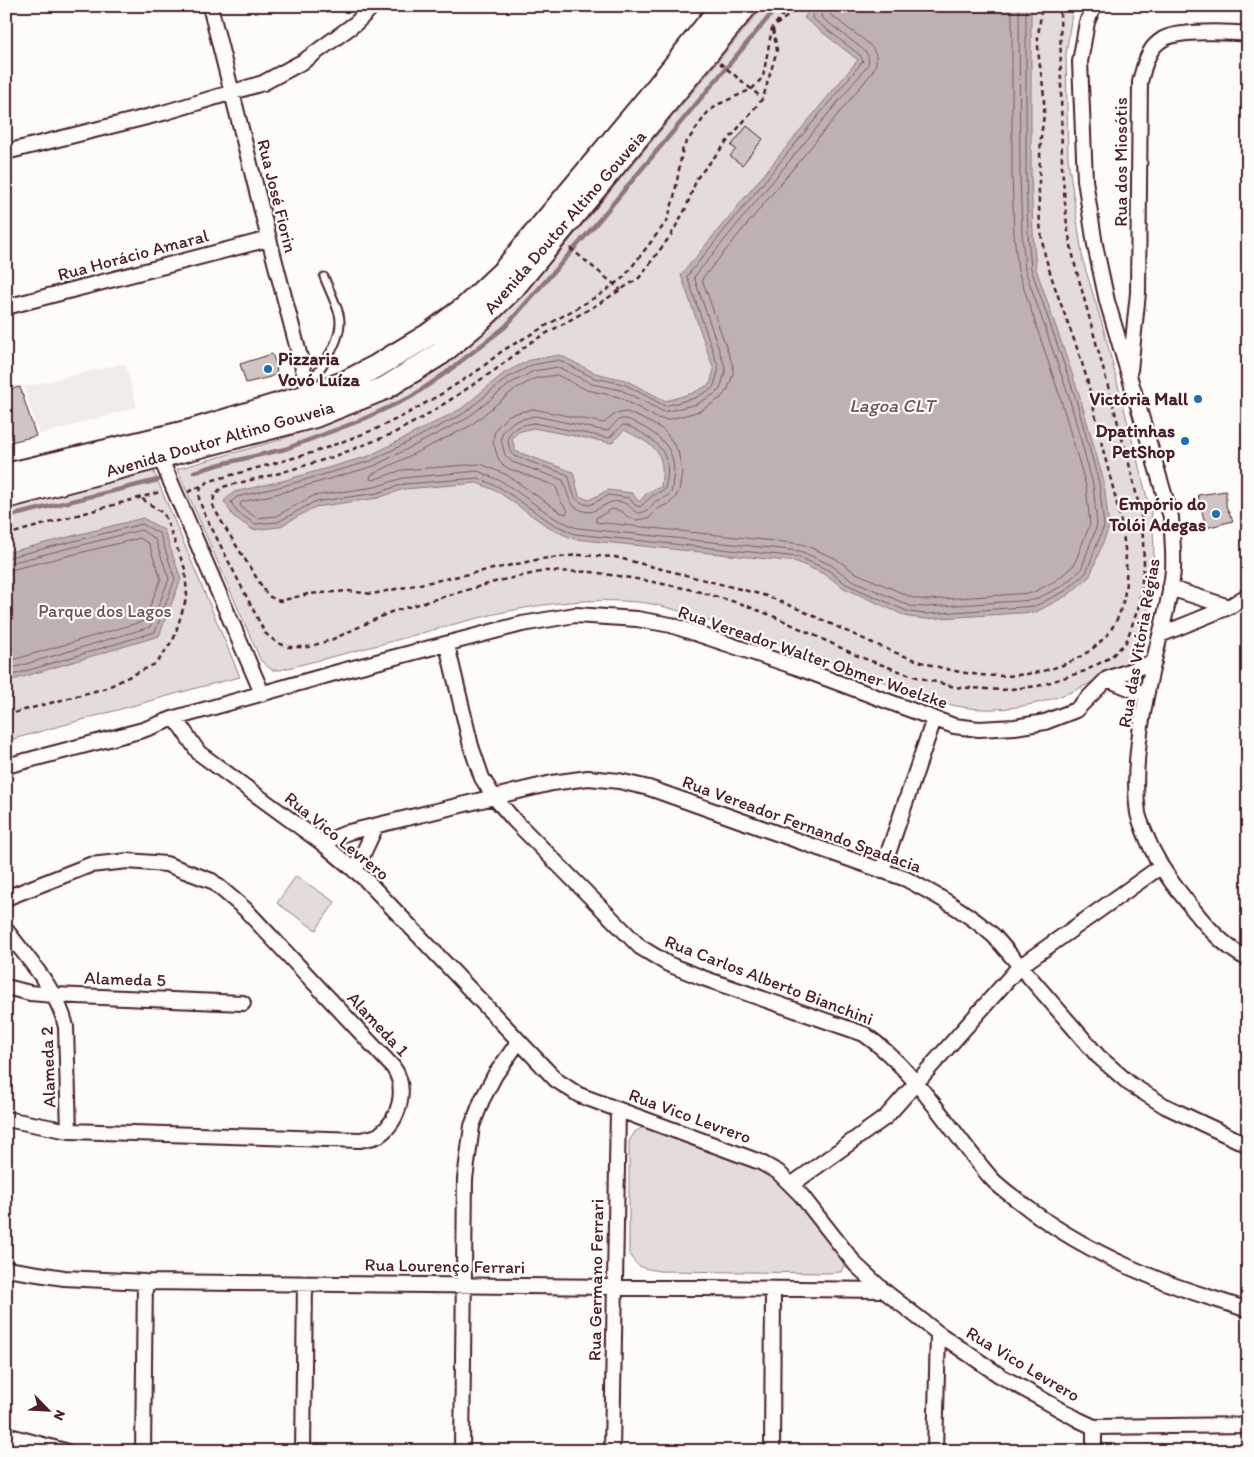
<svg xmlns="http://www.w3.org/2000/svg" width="1254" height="1457" font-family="Itim,sans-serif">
<rect width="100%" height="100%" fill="#fdfcf7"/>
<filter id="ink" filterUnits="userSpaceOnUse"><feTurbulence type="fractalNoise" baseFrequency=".02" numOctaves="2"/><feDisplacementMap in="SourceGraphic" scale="10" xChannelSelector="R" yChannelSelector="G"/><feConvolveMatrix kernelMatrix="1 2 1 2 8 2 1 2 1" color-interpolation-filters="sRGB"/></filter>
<g filter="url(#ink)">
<path fill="#f0ece8" d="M125,363L137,407L39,435L24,387Z"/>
<path fill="#e3dcda" stroke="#967e82" d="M764,6H1073L1066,54L1068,159L1083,261L1103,327L1151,513C1157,553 1153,592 1143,631C1141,638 1140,646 1137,651C1127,666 1109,673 1094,681C1057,701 1011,713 969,708C935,704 901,688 870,677C817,657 765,638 712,622C688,614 662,604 637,602C548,594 470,620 386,643C351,652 315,661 280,670H272L261,661L177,469L279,440L369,408L430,374L469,346L498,321L560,252Z
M153,470L240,677L200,687L6,741V508Z
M296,876L335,902L316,930L277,903Z
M643,1127H653L772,1173L842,1254L844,1265L841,1272L827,1273L660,1271C643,1268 637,1269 629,1253V1141L635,1132Z"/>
<path fill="#c0b1b1" stroke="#91777b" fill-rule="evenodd" d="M812,6H1031V175L1033,232L1036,269L1079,394L1104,482L1109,527L1090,576L1068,595L1036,612L926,619L908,617L844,588L826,575L797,562L574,539L551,529L497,491L477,483L404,489L378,498L315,507L279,527L253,530L233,516L224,501L234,492L282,481L369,456L461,409L504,373L530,360L560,355L595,373L625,380L666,401L693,393L710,384L714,370L681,275L858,60L804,18ZM533,428L612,443L624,430C655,446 666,450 661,487L648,492L639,502L632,493L608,490L589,500L579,496L573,472L515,451L512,438L518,432Z
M143,518L164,530L181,579L159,636L6,682V553Z"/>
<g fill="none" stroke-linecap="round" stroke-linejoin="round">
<path stroke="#795961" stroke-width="1" d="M816,6L812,18L860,55L863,61L687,276L719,369L713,388L695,398L665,406L624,384L594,378L559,360L532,365L507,378L463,414L371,461L283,486L237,497L231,502L237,512L255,524L278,522L314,502L377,493L404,484L478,478L499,487L553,524L575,534L799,557L828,570L846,584L909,612L927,614L1035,606L1065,591L1086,573L1104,526L1099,483L1075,396L1031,269L1028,233L1026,175V6
M822,6L821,17L865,51C870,57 870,63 865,69L694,277L725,367V373L720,389L716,393L697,404L664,412L621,390L592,384L558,367L534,371L511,383L466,419L374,466L284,492L242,502L240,504L242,508L257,518L276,516L313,496L375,487L403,478L478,471L503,482L556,519L577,528L800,551L831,565L850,579L910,606L927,607L1034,600L1062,586L1081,570L1097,525L1093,484L1069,397L1025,270L1022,233L1020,175L1019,6
M830,6V14C839,21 847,28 856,34C871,45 884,54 871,74L702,279L733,366V374L728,389L721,398L700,411L667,420L657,418L619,397L587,390L557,375L536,378L515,389L470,426L371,475L370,479L373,480L402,470L481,464L507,475L560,512L566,514L568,511L561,502L556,486L509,469L503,465L498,458L493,442L494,434L497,427L509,415L533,409L604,423L615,414L627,412L645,420L662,429L667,434L678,451L682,472L679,491L675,498L670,503L659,508L649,518L636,520L628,517L621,511L612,509L596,518V522L802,544L835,558L854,572L913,598L927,600L1032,593L1057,580L1074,565L1090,524L1086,486L1061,400L1018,271L1014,234L1012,176V6
M535,416L607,431C612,428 615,421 621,419C628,418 634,422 639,425C663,437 677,451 673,479C672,484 673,490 670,494C666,498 661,498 656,501C652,504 650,509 645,511C635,517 633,507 626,504C612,496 602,509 590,512C568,510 569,496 563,480L512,462L505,455L501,439L503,431L513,422Z
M534,423L609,438L623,425C631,426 638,431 645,435C667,449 671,464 665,489L652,496L640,507L635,505L629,498L609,495L590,505C570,502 574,490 568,475L514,456C510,453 510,450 509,446C504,429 521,425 534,423Z
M6,558L142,524L160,534L175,579L155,632L6,677
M6,564L141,530L155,539L169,579L150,627L6,670
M6,571L140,538L149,544L161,579L144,621L6,662"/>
<path stroke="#91777b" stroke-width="4.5" d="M194,472L221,464L285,449L359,421L411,397L447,372L505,327L595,225L778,6
M6,517L158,480"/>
</g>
<path fill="#d0c5c4" stroke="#4a1f2b" d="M747,126L763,139L742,165L730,156L736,149L731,146Z
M272,354L277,367L276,374L270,377L246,383L240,364Z
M20,387L36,436L6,443V390Z
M1226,491V506L1233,521L1206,528L1198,495Z"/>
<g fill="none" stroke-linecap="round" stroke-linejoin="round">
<defs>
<path id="service" d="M308,384C322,367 345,338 339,314C335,301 329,289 324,277"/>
<path id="minor" d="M210,6L269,239L312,403
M1094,6L1087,22L1080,62L1085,180L1095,245L1107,301L1171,517C1172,535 1174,552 1173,570C1171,596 1163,622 1157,648C1145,696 1131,765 1138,813C1139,819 1142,825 1144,831C1154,857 1167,878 1185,899C1202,921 1222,946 1248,959
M6,152L163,113L263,83L304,61L356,23L373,6
M6,307L269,239
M1130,370L1138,293L1140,82C1143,71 1145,59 1152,49C1154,46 1160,41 1163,39C1178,30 1230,32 1248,34
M161,449L160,457L262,693
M1170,588L1229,607
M1160,635L1229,607L1248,595
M447,645L471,746L482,778L494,797L515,821L640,947L668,964L703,978L864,1034C915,1069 951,1132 991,1178C999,1187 1011,1195 1020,1202C1060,1234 1108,1259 1155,1278C1185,1291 1217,1299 1248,1310
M1107,679L1146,695
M175,718L199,753L322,843L365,879L556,1080L579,1095L760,1162L778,1172L801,1195L856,1265L883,1290L938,1333L999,1375L1079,1420L1094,1427L1248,1425
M6,766L143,730L175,718L342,671L522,624L575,615L637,619L671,625L796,667L954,726L979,729L1015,727L1045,722L1076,710L1107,679L1154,662
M322,843L349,832L552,783L588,778L619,781L649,788L906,879C938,896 967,912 994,936L1098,1056L1130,1084L1165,1106L1248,1145
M355,871L376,826
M882,871L934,719
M6,898L90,865L128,861L166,864L212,881L245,909L393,1067C408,1088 400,1120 379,1135C374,1138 365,1139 360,1140L69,1131L6,1119
M6,930C27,958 59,992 66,1027L69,1131
M6,987L30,993L54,995L243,1003
M791,1185L886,1117L1019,967L1160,867
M6,1269L64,1278L145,1282L883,1290
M6,1435L65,1451
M143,1451L145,1282
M303,1451L305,1284
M462,1451L465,1179L472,1126L482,1100L495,1075L519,1041
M612,1451L618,1110
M772,1451L773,1289
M935,1451L938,1333
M1094,1451V1427"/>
<path id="primary" d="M6,475L191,431L310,395L344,383L377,366L427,336L466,307L504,271L656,89L722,6
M6,497L315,416L385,388L440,354L477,323L514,287L746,6"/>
</defs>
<use href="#service" stroke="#4a1f2b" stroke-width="11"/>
<use href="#minor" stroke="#4a1f2b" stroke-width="18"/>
<use href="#primary" stroke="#4a1f2b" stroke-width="26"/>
<path stroke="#4a1f2b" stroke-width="2.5" stroke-dasharray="5 4" stroke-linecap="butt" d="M790,6L772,28L763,77L752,89L719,104L708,112L683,147L674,198L667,221L624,277L601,294L502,351L480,369L443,393L403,416L376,429L315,452L210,481L201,486L199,499L204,513L265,633L276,642L288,647H308L331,640L391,612L498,581L545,571L592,572L643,580L693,590L742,604L780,619L860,657L913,676L955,687L1002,690L1038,686L1085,671L1111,657L1126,642L1139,606L1144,563L1142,520L1132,475L1075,265L1067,226L1062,167L1060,6
M776,25L801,6
M773,29L777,50L763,98L697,178L686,208L671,235L639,278L600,303L531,342L495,370L447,402L420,419L392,434L333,457L280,473L222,487L214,496L213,506L224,526L268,596L280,601L308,594L348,591L372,594L541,559L579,555L615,557L763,595C833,620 898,664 973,674C1026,682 1105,666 1122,606C1134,563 1118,507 1107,465C1099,436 1094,405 1086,376C1074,335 1056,296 1045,255C1036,217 1039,176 1041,138C1042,126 1045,114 1044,103C1044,81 1037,59 1038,37C1039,26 1041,16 1042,6
M720,63L762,98
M570,248L621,290
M188,492L201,486
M6,535L160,492
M6,715L106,688L157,663L174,638L187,596L185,569L164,514L141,498"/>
<use href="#service" stroke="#fdfcf7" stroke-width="7"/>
<use href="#minor" stroke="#fdfcf7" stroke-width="14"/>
<use href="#primary" stroke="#fdfcf7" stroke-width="22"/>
</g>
</g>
<g fill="#1f6fb2" stroke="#fdfcf7" stroke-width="2">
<circle cx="268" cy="369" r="5"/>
<circle cx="1198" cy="399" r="5"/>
<circle cx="1185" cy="441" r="5"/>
<circle cx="1216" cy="514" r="5"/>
</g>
<g text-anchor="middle" stroke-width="4.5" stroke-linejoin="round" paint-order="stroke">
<g font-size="18" fill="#4a1f2b" stroke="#fdfcf7">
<text transform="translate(1121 162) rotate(-90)" y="6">Rua dos Miosótis</text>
<text transform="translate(277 196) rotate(76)" y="6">Rua José Fiorin</text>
<text transform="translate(565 222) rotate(-49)" y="6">Avenida Doutor Altino Gouveia</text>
<text transform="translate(133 255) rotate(-15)" y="6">Rua Horácio Amaral</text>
<text transform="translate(220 439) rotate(-16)" y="6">Avenida Doutor Altino Gouveia</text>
<text transform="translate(1139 643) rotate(-80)" y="6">Rua das Vitória Régias</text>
<text transform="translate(813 657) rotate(19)" y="6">Rua Vereador Walter Obmer Woelzke</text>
<text transform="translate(802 824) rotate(20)" y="6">Rua Vereador Fernando Spadacia</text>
<text transform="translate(337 836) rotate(39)" y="6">Rua Vico Levrero</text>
<text transform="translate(125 979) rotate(2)" y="6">Alameda 5</text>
<text transform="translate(769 980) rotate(21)" y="6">Rua Carlos Alberto Bianchini</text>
<text transform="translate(378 1024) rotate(47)" y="6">Alameda 1</text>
<text transform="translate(48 1067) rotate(-92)" y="6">Alameda 2</text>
<text transform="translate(690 1116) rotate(20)" y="6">Rua Vico Levrero</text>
<text transform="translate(445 1266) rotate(1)" y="6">Rua Lourenço Ferrari</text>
<text transform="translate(596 1280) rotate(-89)" y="6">Rua Germano Ferrari</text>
<text transform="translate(1023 1364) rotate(31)" y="6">Rua Vico Levrero</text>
</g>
<g font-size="18" font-weight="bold" fill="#4a1f2b" stroke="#fdfcf7" text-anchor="end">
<text x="278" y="365" text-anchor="start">Pizzaria<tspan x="278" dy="21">Vovó Luíza</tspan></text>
<text x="1188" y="405">Victória Mall</text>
<text x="1175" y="437">Dpatinhas<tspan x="1175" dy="21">PetShop</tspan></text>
<text x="1206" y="510">Empório do<tspan x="1206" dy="21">Tolói Adegas</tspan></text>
</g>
<g font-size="18" fill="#704e57" stroke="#fdfcf7">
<text x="105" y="617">Parque dos Lagos</text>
</g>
<g font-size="19" font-style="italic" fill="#73525a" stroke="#fdfcf7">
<text x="892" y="412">Lagoa CLT</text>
</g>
</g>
<rect width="1254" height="1457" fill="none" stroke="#fdfcf7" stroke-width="25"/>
<rect x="12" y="12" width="1229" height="1432" fill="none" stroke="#4a1f2b" stroke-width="2" filter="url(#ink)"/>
<g transform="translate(48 1410) rotate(114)" stroke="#fdfcf7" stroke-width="4" paint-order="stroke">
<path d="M0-4L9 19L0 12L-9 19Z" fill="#4a1f2b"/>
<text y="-8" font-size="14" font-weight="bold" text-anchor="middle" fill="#4a1f2b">N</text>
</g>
</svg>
